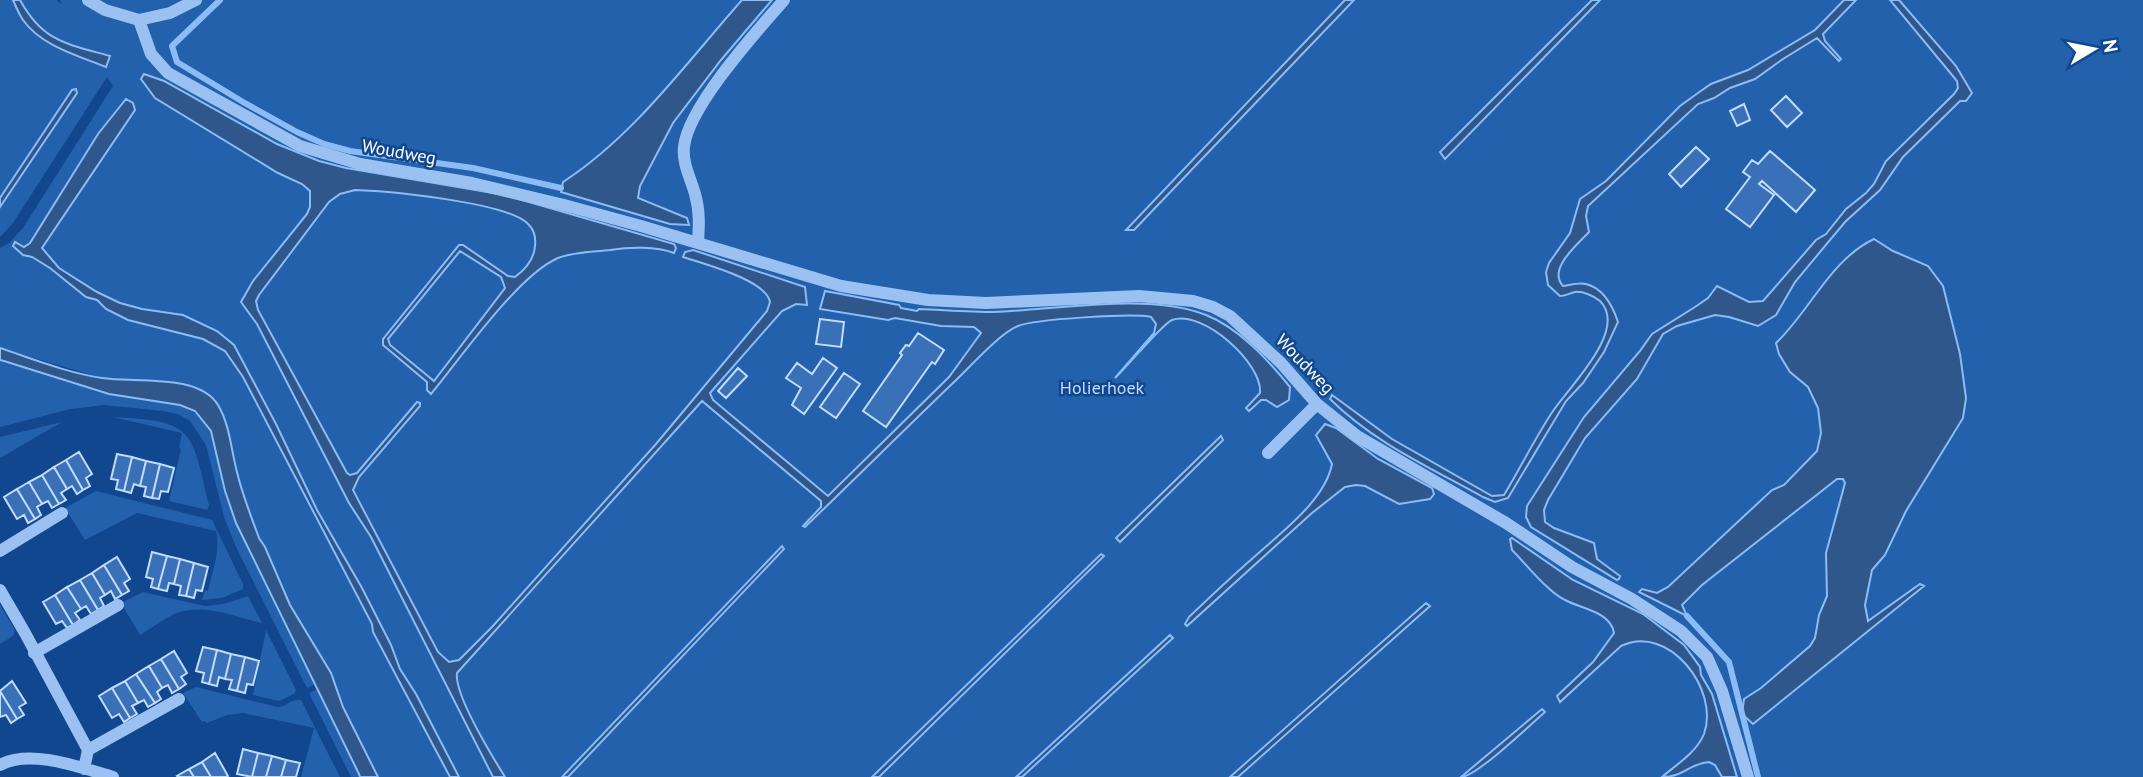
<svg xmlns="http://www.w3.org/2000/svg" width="2143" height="777" font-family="'PT Sans',sans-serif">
<rect width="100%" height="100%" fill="#11478e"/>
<path fill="#2361ad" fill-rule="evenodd" d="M0,0H13C35,43 57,46 99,64L92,51C56,40 39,34 20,0H56L62,4L60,0H2143V777H368L243,516L202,391L177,383L102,378L0,348V248L9,243L23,228L113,86L107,77L13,223L0,237V207L77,92L72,90L0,198ZM119,107L41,248C68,285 117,307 161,311L179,332L128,320L106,309L97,300L86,297L50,268L32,257L23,255L13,246L17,242L27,247L32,240L98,134Z
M0,360L109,394L180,405L200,416L211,431L225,491L236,522L315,684L307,688L236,547L224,517L206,445L190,421L178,414L163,411L104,405L71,409L0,427Z
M113,417C196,421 191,431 209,505L207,510L169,501L181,449L179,448L182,433Z
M62,422L0,458V437Z
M96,491L212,520L243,584V589L222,598L202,600L205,590L208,591C212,572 221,551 216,531L137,513L85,540L65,508Z
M143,592L205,606L224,604L248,596L262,623C236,617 202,602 174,614C163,620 151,628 140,635L121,603Z
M0,605L15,630L13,636L0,644Z
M266,630L296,690L294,694L279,701L253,695Z
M196,687L277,707C286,707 292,698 301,700L340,777H301L314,728L243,713L227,715L207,723L205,721L202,722L183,693Z
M318,689L360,777H351L309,693Z"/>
<path fill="#2f578c" stroke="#8cbcf5" stroke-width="2" fill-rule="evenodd" d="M13,0H20C43,42 67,44 110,56L106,67C79,56 41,46 23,20C19,14 16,7 13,0Z
M742,0H772L721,60L673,123L640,186L638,198L687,218L689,225L670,224L561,192L563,182C634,136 686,63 742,0Z
M1345,0H1354L1134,230H1126Z
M1592,0H1600L1445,159L1440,152Z
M1844,0H1856L1823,34L1825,41L1841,59L1839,61L1817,38L1783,59L1755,79L1730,88L1714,98L1698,104L1588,206L1586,216L1589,232C1578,244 1547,269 1563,286C1570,285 1579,282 1586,284C1603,288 1613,307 1618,322L1604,352L1583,383L1566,401L1508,498L1495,502L1483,497C1431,468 1373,442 1330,399L1332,395L1392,439L1492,496L1504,495C1521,467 1535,438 1553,411C1568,388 1629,330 1600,301C1594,296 1583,291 1575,292C1570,293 1565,296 1560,296L1548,285L1546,272L1549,263L1570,233L1580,199L1606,181L1680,106L1698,93L1711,84L1748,70L1815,30Z
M1890,0H1899L1956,66L1972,93L1966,101H1960L1903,157L1880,190L1845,222L1795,282L1776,315L1758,326L1729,317L1715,315L1677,326L1663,334L1637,379L1585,438L1548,500L1544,510L1545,522L1554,528L1594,543L1597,559L1620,576L1619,579L1617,580L1531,527L1526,517L1527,506L1584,417L1640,351L1652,334L1695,307L1708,298L1717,286L1749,302L1763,301L1816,240L1826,234L1846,209L1866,193L1874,184L1886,161L1954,94L1958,88L1957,81Z
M144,74L164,81L277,144L319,161L346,168L505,195L674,244L676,248L674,253C656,246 629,247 610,250C594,252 573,252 558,258C518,275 460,359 431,394L427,390V382L383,345V339L459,245H463L508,276L515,277C526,269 534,260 535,246C536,236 534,229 526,222C501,202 389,191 355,190L340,194L329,202L259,295L256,301L258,310L347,473L350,475L357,473L417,402L420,403V406L359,477L353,490L438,652L449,662L459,660L492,627L656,444L767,311L770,302C766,280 704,264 683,257L685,252L693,250L805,287L807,305L796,304L782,311L710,393L713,400L828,496L949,377L981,333L974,327L941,326L895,318L888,320L820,309L825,291L899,305L901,308L917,311L919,309C944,310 969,312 994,312C1054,310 1150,292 1206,315C1239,328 1268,360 1290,387L1289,400L1277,407L1266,400H1261L1249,411L1246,408L1260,393C1263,364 1203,309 1172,320C1162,324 1127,367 1115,378L1154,333L1156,324L1151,317C1134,313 1035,319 1018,326C1000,333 970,367 954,382C904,430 855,479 805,527L803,526L821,507V501L702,401L457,673C454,695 492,756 505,777H493L371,537L349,503L257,324L241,302L253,281L307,214L310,207V191L302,184L278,173L155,98L141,79ZM460,251L501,277L505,288L434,381L390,345L388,339Z
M76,89L77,93L0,207V198L72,90Z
M126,99L133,103L135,110L42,248L59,268L97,292L120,303L142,309L183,315L217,331L234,345L276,424L317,510L362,588L391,645L400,669L416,694L459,777H450L373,632L372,624L243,377L225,351L203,339L128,320L106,309L97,300L86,297L50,268L32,257L23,255L13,246L15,242L24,247L30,243L98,134Z
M1874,239L1893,251L1928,266L1943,286L1960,354L1966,398L1963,418L1906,511L1885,555L1872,570L1865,605L1868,621L1920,584L1924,586L1753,724L1742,714L1744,699L1761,688L1810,646L1815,638L1819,615L1827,596L1826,553L1845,483L1843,479H1837L1702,585L1682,605L1687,616L1639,592L1642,589L1657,593L1668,587L1772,490L1784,485L1817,451L1821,433L1818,408L1808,387L1790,372L1779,354L1776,343C1810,311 1830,260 1874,239Z
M0,348C33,359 68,373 102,378C134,383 199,373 218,405C230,425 231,450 237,472C242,494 251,516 259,538L265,547L290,605L331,673L343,707L378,777H360L359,774L236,523L225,491L211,431L195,411L180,405L109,394L4,361L0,360Z
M1325,424L1336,428L1378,459L1432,488L1434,494L1430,499L1399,504L1365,486L1356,485L1345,487L1312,513L1187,626L1185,624L1189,617C1210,597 1231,577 1253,558C1279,534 1325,501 1332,464L1316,435Z
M1221,436L1223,440L1120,542L1116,538Z
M1512,538L1573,580L1643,614L1684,645L1700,667L1701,675L1712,694L1737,777H1722L1715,765L1709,762C1688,764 1684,777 1662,777C1676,765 1697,752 1704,734C1720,689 1668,623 1621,646L1560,702L1557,696L1593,662L1614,633C1611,612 1582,609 1565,600C1547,591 1527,565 1512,550L1510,539Z
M782,546L784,549L568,777H562Z
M1101,554L1104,556L879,777H872Z
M1426,603L1430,606L1238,777H1230Z
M1170,635L1173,638L1022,777H1016Z
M1542,709L1545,712C1530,725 1476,777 1461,777Z"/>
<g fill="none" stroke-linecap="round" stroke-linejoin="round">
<path stroke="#8cbcf5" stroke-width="6" d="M220,0L172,46L177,62L243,102L297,132L324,144L350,151L473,168L561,188
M1687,616L1729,662L1758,777"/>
</g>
<path fill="#3a70b7" stroke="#c1dcfd" stroke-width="2" d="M1786,96L1802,113L1787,127L1771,110Z
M1744,104L1750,120L1737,126L1730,111Z
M1696,147L1709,159L1681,187L1669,174Z
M1770,151L1815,190L1796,212L1762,181L1759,184L1774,195L1750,227L1726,209L1750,177L1743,172L1752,160L1758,164Z
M820,319L844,322L841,347L816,344Z
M918,333L944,350L935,364L932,362L886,427L863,411L902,355L900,353L906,345L909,346Z
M823,358L837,368L804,414L792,405L801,388L786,378L797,363L812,374Z
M738,368L747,376L726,398L718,391Z
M844,373L860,384L836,418L820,407Z
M79,452L92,474L86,478L90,486L83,490L66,460Z
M117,454L132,457L124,491L116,489L118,480L111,479Z
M132,457L146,461L140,486L134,484L131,493L124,491Z
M66,460L83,490L77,494L72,486L67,489L54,467Z
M146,461L160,464L152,498L144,496L146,487L140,486Z
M160,464L174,468L168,492L161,491L159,499L152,498Z
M54,467L67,489L61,493L66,500L59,504L42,475Z
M42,475L59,504L52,508L48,501L42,504L29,482Z
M29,482L42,504L37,507L41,515L35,519L17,489Z
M17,489L35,519L28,523L24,515L17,519L4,497Z
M152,552L167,556L158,589L151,587L153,579L146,577Z
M167,556L180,559L174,584L169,583L167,591L158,589Z
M117,557L130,579L124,583L129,591L122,595L104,565Z
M180,559L194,563L186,596L179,595L181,586L174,584Z
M194,563L208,567L202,591L196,590L194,598L186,596Z
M104,565L122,595L115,599L111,591L105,595L92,573Z
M92,573L105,595L100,598L104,606L98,610L80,580Z
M80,580L98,610L91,614L86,606L81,609L67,587Z
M67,587L81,609L75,613L80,620L73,625L55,595Z
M55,595L73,625L67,628L62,621L56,624L43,602Z
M203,647L217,650L209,684L202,682L204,673L196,671Z
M217,650L231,654L225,679L219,677L217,686L209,684Z
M174,651L187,673L181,677L186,684L179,689L161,659Z
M231,654L245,657L237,691L229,689L232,680L225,679Z
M245,657L259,661L253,685L247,684L245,693L237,691Z
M161,659L179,689L172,693L168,685L162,688L149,666Z
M149,666L162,688L157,692L161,699L155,703L136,674Z
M136,674L155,703L148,707L144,700L138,703L125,681Z
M12,681L26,703L19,707L24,715L17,719L0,691Z
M125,681L138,703L132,706L137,714L130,718L112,688Z
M112,688L130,718L124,722L119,714L112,718L99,696Z
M0,691L17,719L11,723L6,715L0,717Z
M243,749L258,753L252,777L237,774Z
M215,753L228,776L226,777H211L202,762Z
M258,753L272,756L266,777H252Z
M272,756L286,760L281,777H266Z
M286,760L300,763L296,777H281Z
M202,762L211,777H194L189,769Z
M189,769L194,777H178L177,776Z"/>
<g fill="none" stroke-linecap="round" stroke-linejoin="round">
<path stroke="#9ac1f2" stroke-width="12" d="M88,0L105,10L139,20
M139,20L151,54L168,73L300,146L360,164L472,183L564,205L641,226L841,286L928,300L986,303L1139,296L1193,301L1213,307L1230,316L1281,363L1317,404L1357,436L1506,523L1572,567L1632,599L1681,631L1707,657L1722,691L1748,777
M139,20L170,13L196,0
M698,243C699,226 700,211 695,194C691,179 682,163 684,147C688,107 757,31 784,0
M1268,453L1317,404
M0,551L62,513
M0,590L25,633L88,750L84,769
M34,653L118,605
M88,750L179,699
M0,765C30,748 82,768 113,777"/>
</g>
<g text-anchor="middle" stroke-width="5" stroke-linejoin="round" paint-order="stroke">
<g font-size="18" fill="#fff" stroke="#11478e">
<text transform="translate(399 152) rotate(10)" y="6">Woudweg</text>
<text transform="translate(1305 364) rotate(46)" y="6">Woudweg</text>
</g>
<g font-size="18" fill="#c1dcfd" stroke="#11478e">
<text x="1102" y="394">Holierhoek</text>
</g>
</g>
<g transform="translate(2094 49) rotate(80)" stroke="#11478e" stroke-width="5" paint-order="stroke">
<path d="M0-5L12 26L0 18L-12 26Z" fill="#ffffff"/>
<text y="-10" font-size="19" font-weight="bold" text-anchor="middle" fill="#ffffff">N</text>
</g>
</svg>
